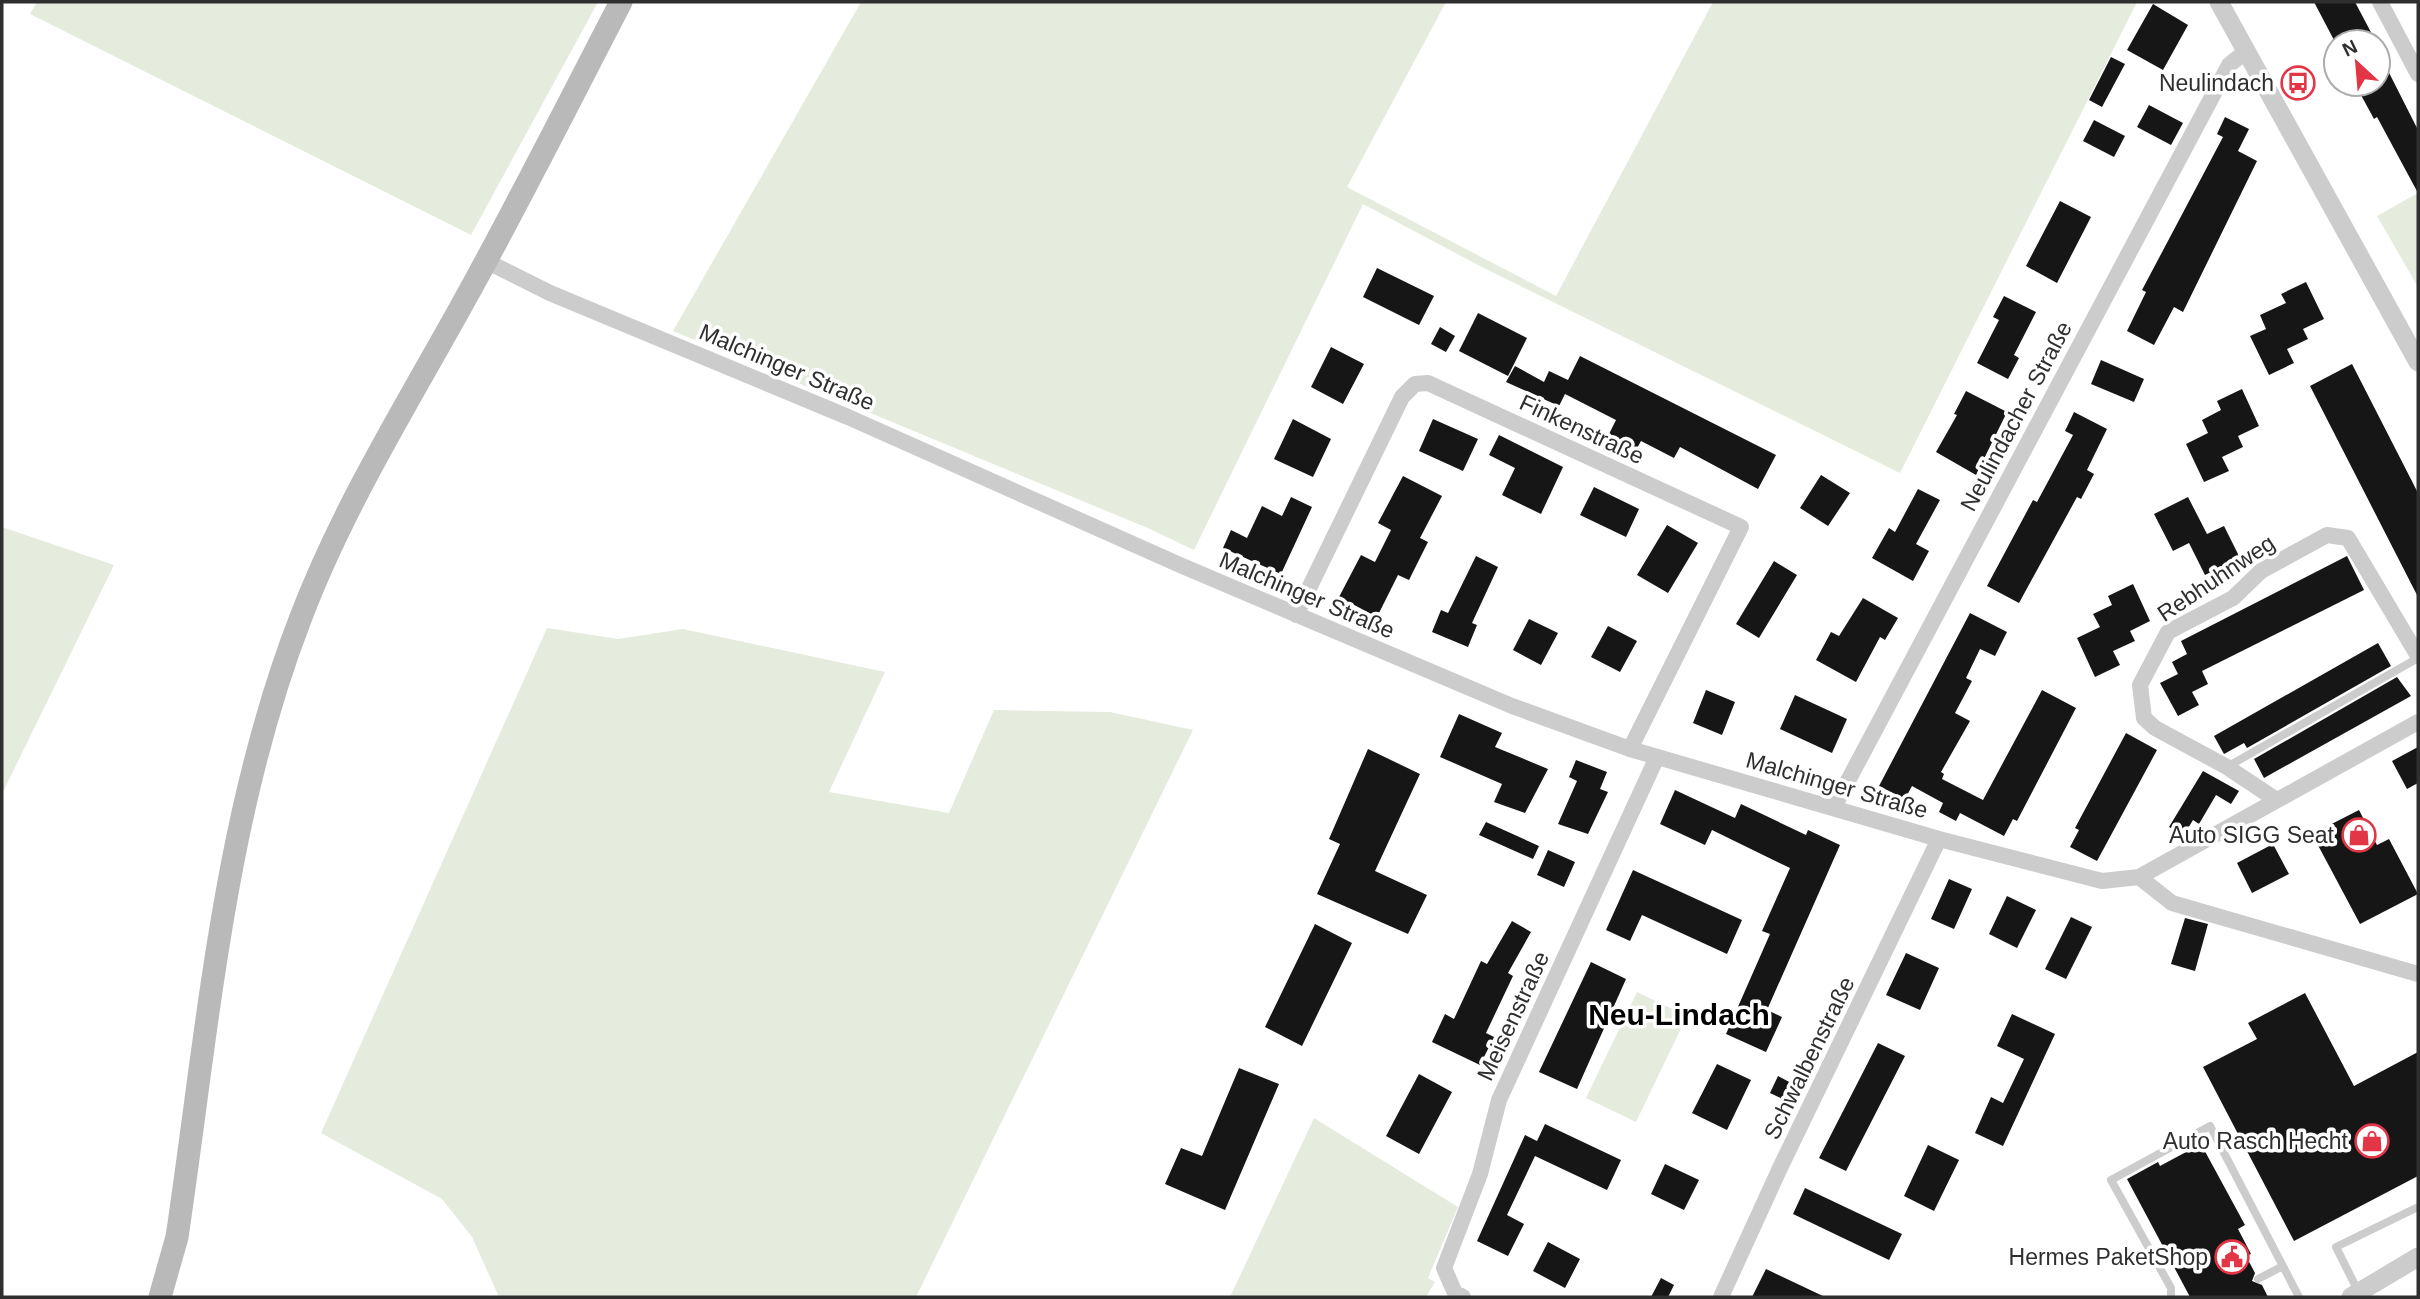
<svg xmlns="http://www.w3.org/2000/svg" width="2420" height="1299" font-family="Arial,sans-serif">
<rect width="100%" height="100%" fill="#fff"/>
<path fill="#e5ecdd" d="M37,2H598L471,235L30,14Z
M861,2H1446L1347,187L1556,296L1713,2H2137L1900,473L1480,266L1363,204L1194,550L1150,529L673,331Z
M2418,193V287L2377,216Z
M2,527L114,565L2,794Z
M547,628L618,639L683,629L885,672L829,792L949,813L994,710L1110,712L1193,730L916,1297H499L472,1237L442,1199L321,1133Z
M1637,992L1687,1016L1636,1122L1586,1098Z
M1314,1118L1458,1207L1428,1278L1435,1282L1426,1297H1230Z"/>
<path fill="#161616" d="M2314,2H2355L2374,38L2365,42H2335Z
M2153,4L2188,25L2163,70L2127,50Z
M2378,51L2418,130V193L2377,117L2374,119L2355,84H2378Z
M2111,57L2125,64L2102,107L2089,100Z
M2149,105L2183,123L2171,145L2137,127Z
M2225,117L2249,129L2238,151L2257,161L2183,312L2174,307L2154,345L2127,331L2146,292L2142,290L2223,137L2217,134Z
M2094,120L2125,136L2114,157L2083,141Z
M2060,201L2091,217L2057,283L2026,266Z
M1377,268L1434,296L1419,325L1363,297Z
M2306,282L2324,319L2303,329L2308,339L2287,349L2294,363L2269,375L2250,336L2266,329L2260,315L2286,303L2281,294Z
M2004,296L2036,312L2014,355L2019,358L2008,379L1977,363L1999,320L1993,317Z
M1478,313L1527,338L1508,376L1459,351Z
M1440,327L1455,336L1446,352L1431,344Z
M1331,347L1364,364L1343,404L1311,387Z
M1580,356L1776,455L1758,489L1680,447L1674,458L1641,441L1635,452L1607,438L1616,420L1565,394L1559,406L1506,382L1515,366L1544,382L1549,371L1568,380Z
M2101,360L2144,379L2134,402L2091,384Z
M2352,364L2418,493V597L2310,386Z
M2242,389L2259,426L2238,436L2243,447L2222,457L2229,471L2204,482L2186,444L2208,433L2202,420L2221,410L2217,401Z
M1966,391L2007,412L1976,475L1936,452L1957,415L1954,414Z
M2074,412L2107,429L2087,470L2094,474L2081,499L2077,497L2019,603L1987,586L2033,500L2037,502L2073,435L2065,431Z
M1293,419L1331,439L1313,477L1274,459Z
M1433,419L1478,439L1463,471L1419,451Z
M1499,435L1563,467L1541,514L1502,495L1515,468L1489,455Z
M1821,475L1850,493L1828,526L1800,508Z
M1403,476L1442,496L1420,538L1428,542L1409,580L1398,575L1377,617L1339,597L1361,555L1375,562L1391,530L1378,523Z
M1594,487L1639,509L1626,537L1580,515Z
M1918,489L1940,500L1916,544L1929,551L1913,581L1872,558L1889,528L1895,532Z
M1291,497L1312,507L1281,574L1223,548L1231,530L1247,538L1262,506L1282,516Z
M2188,497L2207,534L2224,526L2240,558L2205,575L2189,543L2173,551L2154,514Z
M1667,525L1698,543L1668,593L1637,575Z
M1476,556L1498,567L1472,623L1477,625L1468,647L1432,632L1441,610L1448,613Z
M2347,556L2364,590L2202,671L2208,684L2192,692L2199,705L2178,716L2160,683L2178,674L2172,662L2187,654L2181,641Z
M1774,561L1797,575L1759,638L1736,624Z
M2133,584L2150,621L2130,631L2135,641L2113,651L2120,665L2095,677L2077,638L2100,627L2093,614L2112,605L2108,596Z
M1863,598L1898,618L1885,640L1880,637L1856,682L1816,660L1831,632L1839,636Z
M1970,613L2007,632L1995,656L1980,649L1966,678L1972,681L1955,713L1970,721L1941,772L1944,774L1942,779L1983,800L2042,690L2076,708L2017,821L2013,819L2004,836L1960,813L1956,821L1939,812L1943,803L1912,786L1905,799L1879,786Z
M1529,619L1558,633L1541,665L1513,650Z
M1608,626L1637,641L1620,672L1591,657Z
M2378,643L2391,666L2247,748L2244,743L2224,754L2214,736Z
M2397,677L2411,696L2264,778L2254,759Z
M1706,690L1735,702L1722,735L1693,723Z
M1795,695L1847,719L1832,753L1780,729Z
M1459,714L1502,733L1495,747L1548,769L1525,813L1494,802L1502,784L1440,757Z
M2126,733L2157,750L2097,861L2070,847L2079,830L2075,828Z
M2418,747V783L2407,789L2392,761Z
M1368,749L1420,774L1375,871L1427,895L1408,934L1317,894L1340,844L1329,839Z
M1576,760L1607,772L1600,789L1608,792L1588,834L1558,824L1577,781L1569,777Z
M2203,771L2239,791L2231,804L2216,795L2199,824L2193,820L2184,835L2169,827Z
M1675,790L1735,818L1741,804L1806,835L1808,830L1840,845L1767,1010L1782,1017L1766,1052L1726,1034L1770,934L1762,931L1790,868L1712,830L1705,845L1660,824Z
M2359,810L2377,845L2389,839L2418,894L2360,924L2312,834Z
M1486,822L1539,846L1533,859L1479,835Z
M2273,844L2289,874L2252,893L2237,863Z
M1548,850L1575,862L1564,887L1537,875Z
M1633,870L1742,920L1727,954L1642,915L1630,941L1606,930Z
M1949,879L1972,889L1954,929L1931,919Z
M2007,896L2036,910L2017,948L1989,934Z
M2071,917L2092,927L2066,979L2045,969Z
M2185,918L2208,924L2195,971L2171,964Z
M1512,921L1531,932L1508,973L1513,976L1486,1033L1494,1037L1480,1065L1432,1042L1445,1014L1454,1019L1481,961L1487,964Z
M1315,924L1352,943L1302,1046L1265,1027Z
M1906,953L1939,968L1920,1010L1886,995Z
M1591,962L1626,979L1577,1089L1539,1072Z
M2305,993L2354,1086L2418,1052V1176L2294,1241L2203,1067L2257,1039L2248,1023Z
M2012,1014L2055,1034L2003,1146L1975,1133L1991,1097L2003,1103L2024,1059L1997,1046Z
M1878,1043L1905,1056L1846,1171L1819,1158Z
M1717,1064L1751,1080L1727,1130L1692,1113Z
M1239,1068L1279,1084L1225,1210L1165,1184L1181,1148L1202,1156Z
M1419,1074L1452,1092L1419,1154L1386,1136Z
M1778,1076L1793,1084L1785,1100L1770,1093Z
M1545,1124L1621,1160L1607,1190L1535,1156L1507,1215L1524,1224L1508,1256L1477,1241L1525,1135L1537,1141Z
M2201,1144L2245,1225L2238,1229L2251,1254L2246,1256L2255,1273L2252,1281L2262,1285L2268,1297H2190L2127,1179L2158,1162L2160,1166Z
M1928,1145L1959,1160L1934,1211L1904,1196Z
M1665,1164L1699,1180L1684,1210L1651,1194Z
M1805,1188L1902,1234L1889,1260L1793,1214Z
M1548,1242L1580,1259L1565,1288L1533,1271Z
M1766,1269L1825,1297H1752Z
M1661,1278L1674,1285L1668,1297H1651Z"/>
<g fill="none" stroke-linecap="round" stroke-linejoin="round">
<path stroke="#ccc" stroke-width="8" d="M2227,767L2418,658
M2258,1279L2283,1266
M2358,1291L2336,1247L2418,1207
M2171,1297V1288L2111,1180L2210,1126L2299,1297"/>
<path stroke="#ccc" stroke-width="16" d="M2380,2L2418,74
M486,261L550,293L848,417L1180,565L1512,706L1630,749L1939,839L2102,881L2139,877L2418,722
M1296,615L1402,397L1415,384L1428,383L1741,527L1630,749
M2275,799L2227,767L2155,728L2144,718L2140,685L2168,632L2233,598L2261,571L2327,535L2348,538L2418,656
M1834,807L2229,65L2245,52
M2139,877L2172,903L2418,974
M1463,1297L1455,1293L1444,1268L1480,1174L1499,1100L1657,757
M1721,1297L1780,1168L1939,839"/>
<path stroke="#ccc" stroke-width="19" d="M2219,2L2418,362
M2351,1297L2418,1257"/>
<path stroke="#b9b9b9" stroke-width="23" d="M160,1297L177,1237C208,1028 224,815 301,617C343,507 406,406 463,303C518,204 569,102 621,2"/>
</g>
<defs>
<symbol id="bus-ring" viewBox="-11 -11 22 22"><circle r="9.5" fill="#fff" stroke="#e23546" stroke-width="1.5"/><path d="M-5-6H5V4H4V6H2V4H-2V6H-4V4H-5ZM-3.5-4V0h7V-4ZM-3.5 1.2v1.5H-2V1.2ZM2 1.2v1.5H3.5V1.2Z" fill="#e23546"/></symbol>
<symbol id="shop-ring" viewBox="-11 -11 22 22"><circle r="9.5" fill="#fff" stroke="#e23546" stroke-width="1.5"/><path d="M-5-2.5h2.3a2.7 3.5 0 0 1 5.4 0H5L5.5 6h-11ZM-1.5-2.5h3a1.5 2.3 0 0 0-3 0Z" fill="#e23546"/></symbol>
<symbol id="civic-ring" viewBox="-11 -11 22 22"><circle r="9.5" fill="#fff" stroke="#e23546" stroke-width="1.5"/><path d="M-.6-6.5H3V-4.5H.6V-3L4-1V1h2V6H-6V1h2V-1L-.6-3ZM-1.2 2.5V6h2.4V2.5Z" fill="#e23546"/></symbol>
</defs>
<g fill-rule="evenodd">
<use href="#bus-ring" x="2279" y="64" width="38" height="38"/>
<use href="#shop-ring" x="2340" y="816" width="38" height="38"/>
<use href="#shop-ring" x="2353" y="1122" width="38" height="38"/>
<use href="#civic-ring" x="2213" y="1238" width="38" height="38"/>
</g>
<g text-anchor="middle" stroke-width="7" stroke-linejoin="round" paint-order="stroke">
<g font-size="23" fill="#2f2f2f" stroke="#fff" text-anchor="end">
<text x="2274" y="91">Neulindach</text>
<text x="2334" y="843">Auto SIGG Seat</text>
<text x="2348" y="1149">Auto Rasch Hecht</text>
<text x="2208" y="1265">Hermes PaketShop</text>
</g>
<g font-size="23" fill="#2f2f2f" stroke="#fff">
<text transform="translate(787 367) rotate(23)" y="8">Malchinger Straße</text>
<text transform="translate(2016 416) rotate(-62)" y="8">Neulindacher Straße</text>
<text transform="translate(1582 429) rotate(25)" y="8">Finkenstraße</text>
<text transform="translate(2216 578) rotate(-34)" y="8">Rebhuhnweg</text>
<text transform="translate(1307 595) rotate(23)" y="8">Malchinger Straße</text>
<text transform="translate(1837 785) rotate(16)" y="8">Malchinger Straße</text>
<text transform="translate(1513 1016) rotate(-65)" y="8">Meisenstraße</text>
<text transform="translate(1809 1058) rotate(-64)" y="8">Schwalbenstraße</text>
</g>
<g font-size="30" font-weight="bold" fill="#000" stroke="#fff">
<text x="1679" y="1025">Neu-Lindach</text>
</g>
</g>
<rect width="2420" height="1299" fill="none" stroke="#2f2f2f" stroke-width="7"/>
<g transform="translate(2357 63) rotate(334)"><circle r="33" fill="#ffffff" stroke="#acacac" stroke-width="2"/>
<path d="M0-5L12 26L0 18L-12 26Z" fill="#e23546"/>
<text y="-10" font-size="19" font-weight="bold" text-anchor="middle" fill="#2f2f2f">N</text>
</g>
</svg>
